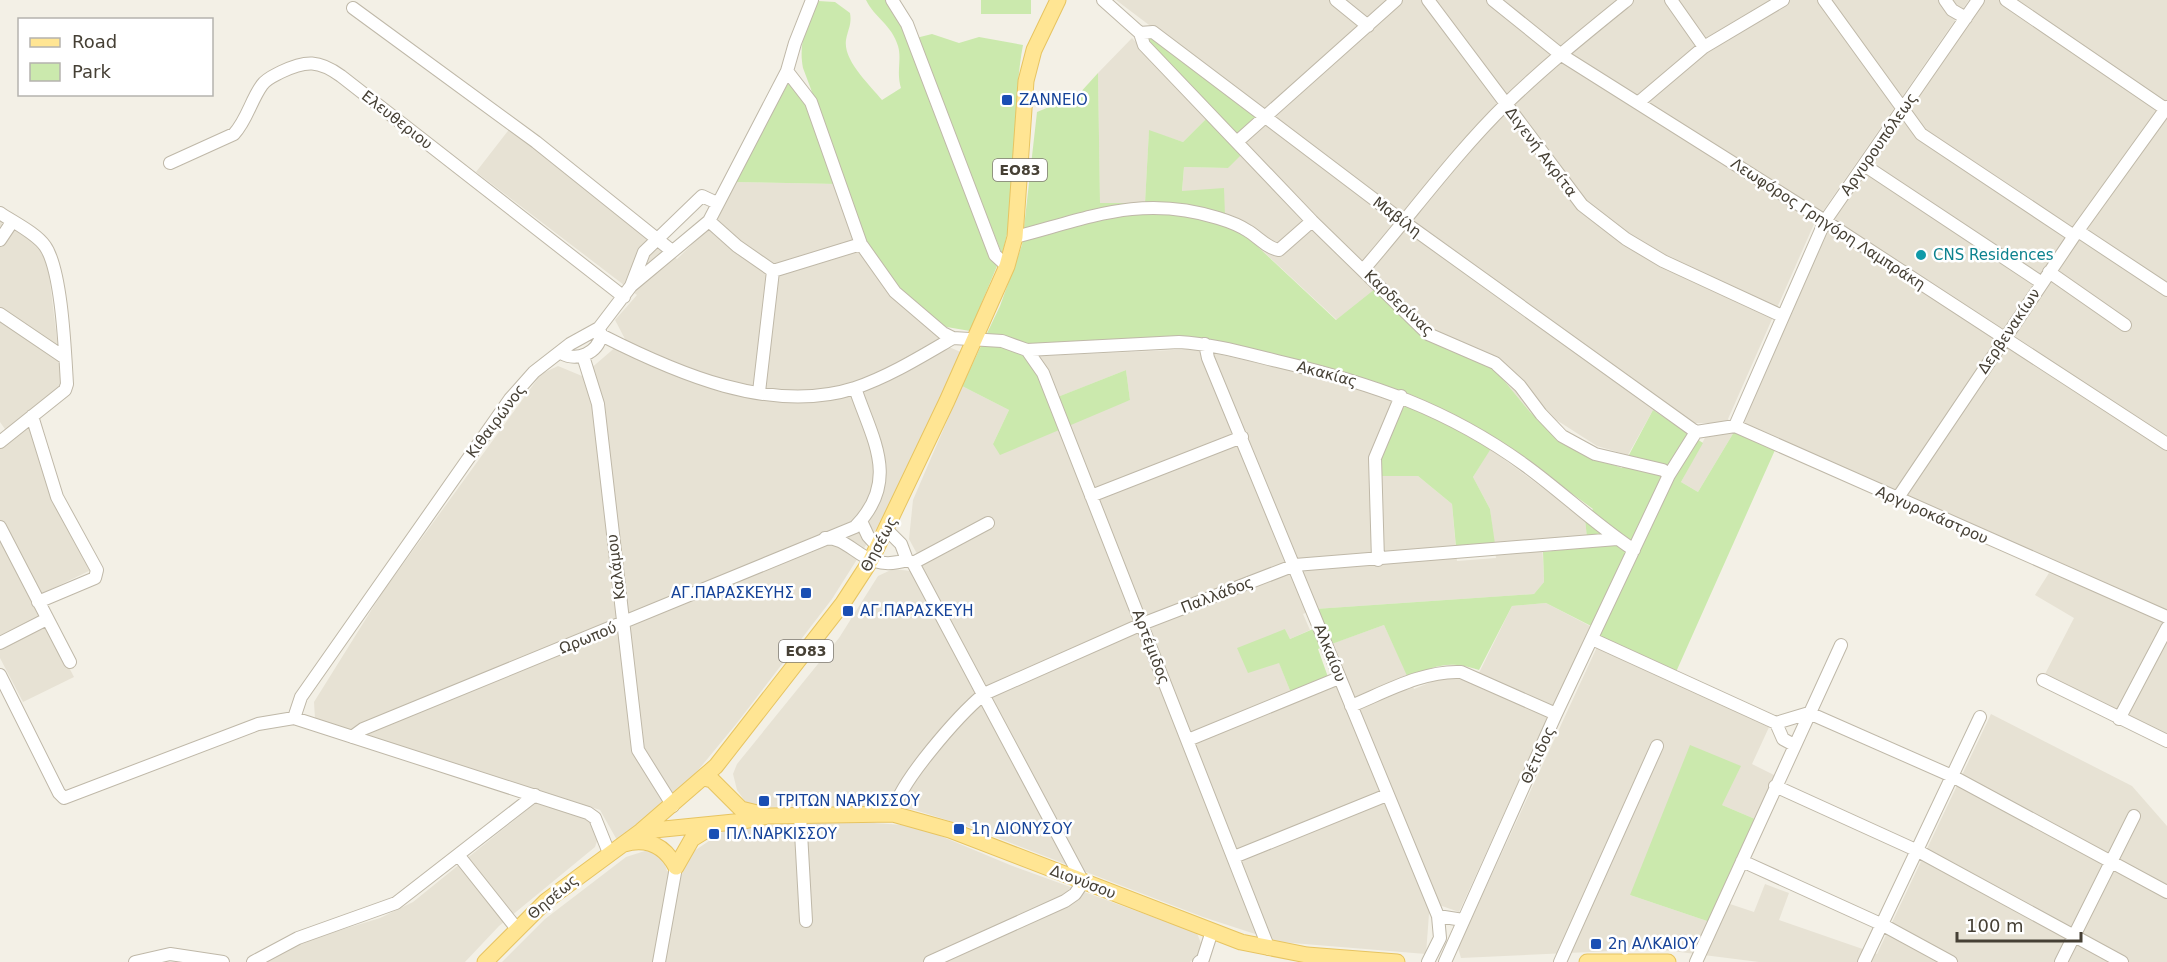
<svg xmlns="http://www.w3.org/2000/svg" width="2167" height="962" font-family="'DejaVu Sans',sans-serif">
<rect width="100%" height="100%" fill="#f3f0e6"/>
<path fill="#e7e2d4" d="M1116,0H1969L1814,224L1728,419L1734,432L1698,492L1681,482L1713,423H1692L1403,217Z
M1981,0H2167V612L1742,423L1816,245Z
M1132,38L1207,118L1183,142L1149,131L1145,203H1100L1098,73Z
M1265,123L1653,410L1628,455L1597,446L1558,421L1530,412L1497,372L1337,320L1225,216L1182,192L1184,167L1228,168L1244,143Z
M511,127L677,259L716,221L733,182L837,184L846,219L859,250L889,293L949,347L963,353L885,515L832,599L737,723L685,786L667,805L617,840L600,810L315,719L314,702L382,593L541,374L558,366L582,376L625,339L615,320L637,295L476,172Z
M0,219L41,247L47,258L63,388L26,416L91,570L33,598L74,677L23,702L0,658V449L12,439L0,422Z
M1195,349L1343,382L1405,406L1378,444L1383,476H1418L1452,504L1457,561L1496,558L1490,509L1473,477L1490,449L1585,519L1587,537L1542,541L1544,582L1534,594L1315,609L1303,614L1310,630L1290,639L1285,629L1279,662L1294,701L1345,680L1331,644L1384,625L1414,689L1436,680L1455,678L1474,683L1512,606L1546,603L1590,626L1459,912L1442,906L1429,914L1426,954L1280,942L1203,917L972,828L915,810L884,806L755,807L747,804L737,790L733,774L737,764L839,638L878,576L893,569L911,571L923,565L909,539L913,500L962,386L1009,410L993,444L1130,400L1126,370L1058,397L1040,356Z
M2049,573L2167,622V735L2044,676L2074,618L2035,595Z
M1597,647L1770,725L1752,764L1776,776L1755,819L1722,805L1630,895L1719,925L1730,904L1754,912L1765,884L1789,893L1779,920L1877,954L1991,714L2132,786L2167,826V962H1759L1656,949L1461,958L1458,948Z
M538,801L588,819L598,838L595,847L499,926L465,962H265L285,947L380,918L413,902Z
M832,820L917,826L1010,865L1197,933L1202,946L1199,954L1190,962H502L545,919L626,857L648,850L663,858L667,871L678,874L688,855L727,829Z"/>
<path fill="#cbe9ad" d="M866,0H885L902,25L989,253L997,266L970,331L941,326L897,287L868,248L855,219L845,180L803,68C798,42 807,24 818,1L835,2L850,13C852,24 848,29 846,40C843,61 870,85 882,100L901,88C896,72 902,59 898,46C892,25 874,17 866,0Z
M981,0H1031V14H981Z
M932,34L959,43L979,37L1023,45C1010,113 1022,189 1002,254L916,38Z
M1150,36L1257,118L1238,135L1146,40Z
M1098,73L1100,203H1145L1149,130L1183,142L1207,118L1242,154L1228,168L1184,167L1182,191L1224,188L1225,216L1336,320L1375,289L1424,337L1476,359L1497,372L1530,412L1558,437L1589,456L1622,468L1653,410L1703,443L1681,482L1698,492L1734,432L1775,450L1676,672L1596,637L1599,630L1546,603L1512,606L1479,670C1449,660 1436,665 1408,678L1384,625L1318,649L1328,677L1291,693L1279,663L1248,673L1237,648L1285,629L1290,639L1320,626L1315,609L1534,594L1544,582L1543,552L1588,547L1585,519L1593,509L1497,439L1473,477L1490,509L1495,544L1456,547L1452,504L1418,476H1382L1378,444L1405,406L1408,395L1345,372L1199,338L1021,354L1031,362L1050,400L1126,370L1130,400L1000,455L993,444L1009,410L962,386L1000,306L1022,245L1037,112L1078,95Z
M789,82L804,100L837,184L733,182Z
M1690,745L1741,766L1722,805L1755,819L1710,922L1630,895Z"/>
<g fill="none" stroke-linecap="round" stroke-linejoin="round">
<defs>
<path id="minor" d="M892,0L907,24L995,255L1007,266
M1103,0L1140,33L1153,32L1404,222L1696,432
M1336,0L1368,26
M1428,0L1582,205L1626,239L1663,261L1782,316
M1493,0L1560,54L1825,221L2167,444
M1671,0L1704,47
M1824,0L1921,134L2074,236
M1945,0L1952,10L1966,18
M2006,0L2167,110
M353,8L536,142L672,251
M1140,33L1144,45L1312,221L1428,334L1495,363L1520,386L1541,414L1562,436L1595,454L1663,470L1669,475L1556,714L1445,962
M787,71L811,102L861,244L895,292L943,333L953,338L1002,341L1027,350L1179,342C1213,344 1244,353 1277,361C1371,383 1448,409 1526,466C1563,493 1596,525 1634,550
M1639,102L1704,47L1783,0
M1238,141L1396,0
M170,163L234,134C247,120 251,100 262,85C267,78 274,76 281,72C306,60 319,60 341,76L624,297
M1864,165L2042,283
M0,213C13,222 36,233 45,246C62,270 65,353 67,384L65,390L0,442
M709,221L737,246L773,271L861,244
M2078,231L2167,290
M1015,237C1089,218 1141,194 1218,218C1228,221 1239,225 1248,231C1258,237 1267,248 1279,250L1312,221
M0,240L12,222
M1363,270C1411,215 1454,155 1506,104C1544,67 1585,34 1627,0
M2049,272L2125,325
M631,286L644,252L702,196L717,203
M0,314L65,358
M599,328L601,335C676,373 771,415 855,388C890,376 922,356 953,338
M1205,344L1208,358L1438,916L1440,938L1428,962
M1027,350L1043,373L1269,949
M561,353C577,362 598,353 601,335
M583,356L598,404L638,750L673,806
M759,392L773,271
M32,416L57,497L97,570L95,578L38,602
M1735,426L1825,221L1978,0
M1696,432L1735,426L2167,617
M1669,475L1696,432
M1091,496L1242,437
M1897,499L2074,236L2167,107
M861,521L868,536L878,547
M0,527L70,662
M887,530L901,544L907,560L913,563L1083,882L1075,894L1065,901L930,962
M825,538C854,537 862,574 907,560
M1378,560L1375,458L1401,396
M913,563L988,523
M1592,639L1776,723L1809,713L1952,776L2167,892
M0,643L47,619
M0,675L59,793L64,798L258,724L294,718L588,813L595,818L609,853
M2043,680L2167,741
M1351,706C1385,692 1424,670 1461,672L1556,714
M294,718L301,697L510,399L534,372L570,344L599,328L631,286L709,221L787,71L795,43L812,0
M2119,719L2167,628
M1776,723L1783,739L1794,745
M352,737L363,729L855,527C901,480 872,439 855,388
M1188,740L1339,678
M1775,786L1918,851L2122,962
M893,814C897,784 960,714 984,694L1142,624L1295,565L1617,539
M800,815L806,921
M459,856L517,929
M1234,857L1387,795
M1742,861L1883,925L1951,962
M1438,916L1463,920
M135,962L170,954L223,962
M253,962L298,938L396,903L535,795
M659,962L676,867
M1199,962L1203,959L1212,931
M1560,962L1657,746
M1696,962L1841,645
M1864,962L1980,717
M2061,962L2134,816"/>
<path id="major" d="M704,778L712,780L741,809L765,815
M644,831L744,821L768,816L893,814L950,830L1241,942L1307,955L1397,962
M624,844C648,837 665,846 676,867
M676,867L692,839L713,826
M485,962L546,901L641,831L716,766L843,603L871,560L947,401L1007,266L1015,237L1026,81L1034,50L1058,0
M1587,962H1668"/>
</defs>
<use href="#minor" stroke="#bfb8a8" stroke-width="14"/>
<use href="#major" stroke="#e7c461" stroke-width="17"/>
<use href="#minor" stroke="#fff" stroke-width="12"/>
<use href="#major" stroke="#ffe593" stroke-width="15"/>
</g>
<g fill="#1a4fb4" stroke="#fff" stroke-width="2">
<rect x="1001" y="94" width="12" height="12" rx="3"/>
<rect x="800" y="587" width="12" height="12" rx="3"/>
<rect x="842" y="605" width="12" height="12" rx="3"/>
<rect x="758" y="795" width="12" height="12" rx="3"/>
<rect x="953" y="823" width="12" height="12" rx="3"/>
<rect x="708" y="828" width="12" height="12" rx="3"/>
<rect x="1590" y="938" width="12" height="12" rx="3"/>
</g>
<circle fill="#0f9aa8" stroke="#fff" stroke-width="2" cx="1921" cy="255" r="6"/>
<g text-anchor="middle" stroke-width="5" stroke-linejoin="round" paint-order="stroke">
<g fill="#fff" stroke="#7e7972" stroke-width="1.5">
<rect x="993" y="159" width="54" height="22" rx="4.5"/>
<rect x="779" y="640" width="54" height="22" rx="4.5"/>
</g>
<g font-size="14" font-weight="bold" fill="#464035">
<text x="1020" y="175">ΕΟ83</text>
<text x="806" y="656">ΕΟ83</text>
</g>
<g font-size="15" fill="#164399" stroke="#fff" text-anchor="start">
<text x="1019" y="105">ΖΑΝΝΕΙΟ</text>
<text x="794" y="598" text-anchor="end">ΑΓ.ΠΑΡΑΣΚΕΥΗΣ</text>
<text x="860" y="616">ΑΓ.ΠΑΡΑΣΚΕΥΗ</text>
<text x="776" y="806">ΤΡΙΤΩΝ ΝΑΡΚΙΣΣΟΥ</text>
<text x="971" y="834">1η ΔΙΟΝΥΣΟΥ</text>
<text x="726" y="839">ΠΛ.ΝΑΡΚΙΣΣΟΥ</text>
<text x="1608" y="949">2η ΑΛΚΑΙΟΥ</text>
</g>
<g font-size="15" fill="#464035" stroke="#fff">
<text transform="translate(397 120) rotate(38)" y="5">Ελευθεριου</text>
<text transform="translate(1879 144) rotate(-55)" y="5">Αργυρουπόλεως</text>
<text transform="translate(1541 152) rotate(53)" y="5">Διγενή Ακρίτα</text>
<text transform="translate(1397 217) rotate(37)" y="5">Μαβίλη</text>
<text transform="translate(1828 224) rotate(33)" y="5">Λεωφόρος Γρηγόρη Λαμπράκη</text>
<text transform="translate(1399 303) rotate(43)" y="5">Καρδερίνας</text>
<text transform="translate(2009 331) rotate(-56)" y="5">Δερβενακίων</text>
<text transform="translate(1327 374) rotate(15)" y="5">Ακακίας</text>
<text transform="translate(496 421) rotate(-53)" y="5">Κιθαιρώνος</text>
<text transform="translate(1932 515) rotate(24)" y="5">Αργυροκάστρου</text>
<text transform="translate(879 544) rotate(-62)" y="5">Θησέως</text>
<text transform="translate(616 567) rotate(-97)" y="5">Καλάμου</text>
<text transform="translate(1217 595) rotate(-21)" y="5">Παλλάδος</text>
<text transform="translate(588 638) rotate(-22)" y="5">Ωρωπού</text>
<text transform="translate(1151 647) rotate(69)" y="5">Αρτέμιδος</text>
<text transform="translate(1330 653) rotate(68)" y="5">Αλκαίου</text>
<text transform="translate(1538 755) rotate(-66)" y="5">Θέτιδος</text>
<text transform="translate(1083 882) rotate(21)" y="5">Διονύσου</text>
<text transform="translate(553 897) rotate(-40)" y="5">Θησέως</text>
</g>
<g font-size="15" fill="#0d838f" stroke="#fff" text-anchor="start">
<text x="1933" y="260">CNS Residences</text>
</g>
</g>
<rect x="18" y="18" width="195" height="78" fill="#ffffff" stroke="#b5b3ae" stroke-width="1.5"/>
<rect x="30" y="38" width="30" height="9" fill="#ffe593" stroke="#b5b3ae" stroke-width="1.5"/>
<text x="72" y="48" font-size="18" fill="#464035">Road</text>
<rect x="30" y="63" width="30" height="18" fill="#cbe9ad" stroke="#b5b3ae" stroke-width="1.5"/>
<text x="72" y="78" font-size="18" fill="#464035">Park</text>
<path d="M1957 932v9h124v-9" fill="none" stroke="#464035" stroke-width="3"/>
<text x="1966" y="932" font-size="18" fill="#464035" stroke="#ffffff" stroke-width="4.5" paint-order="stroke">100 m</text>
</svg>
